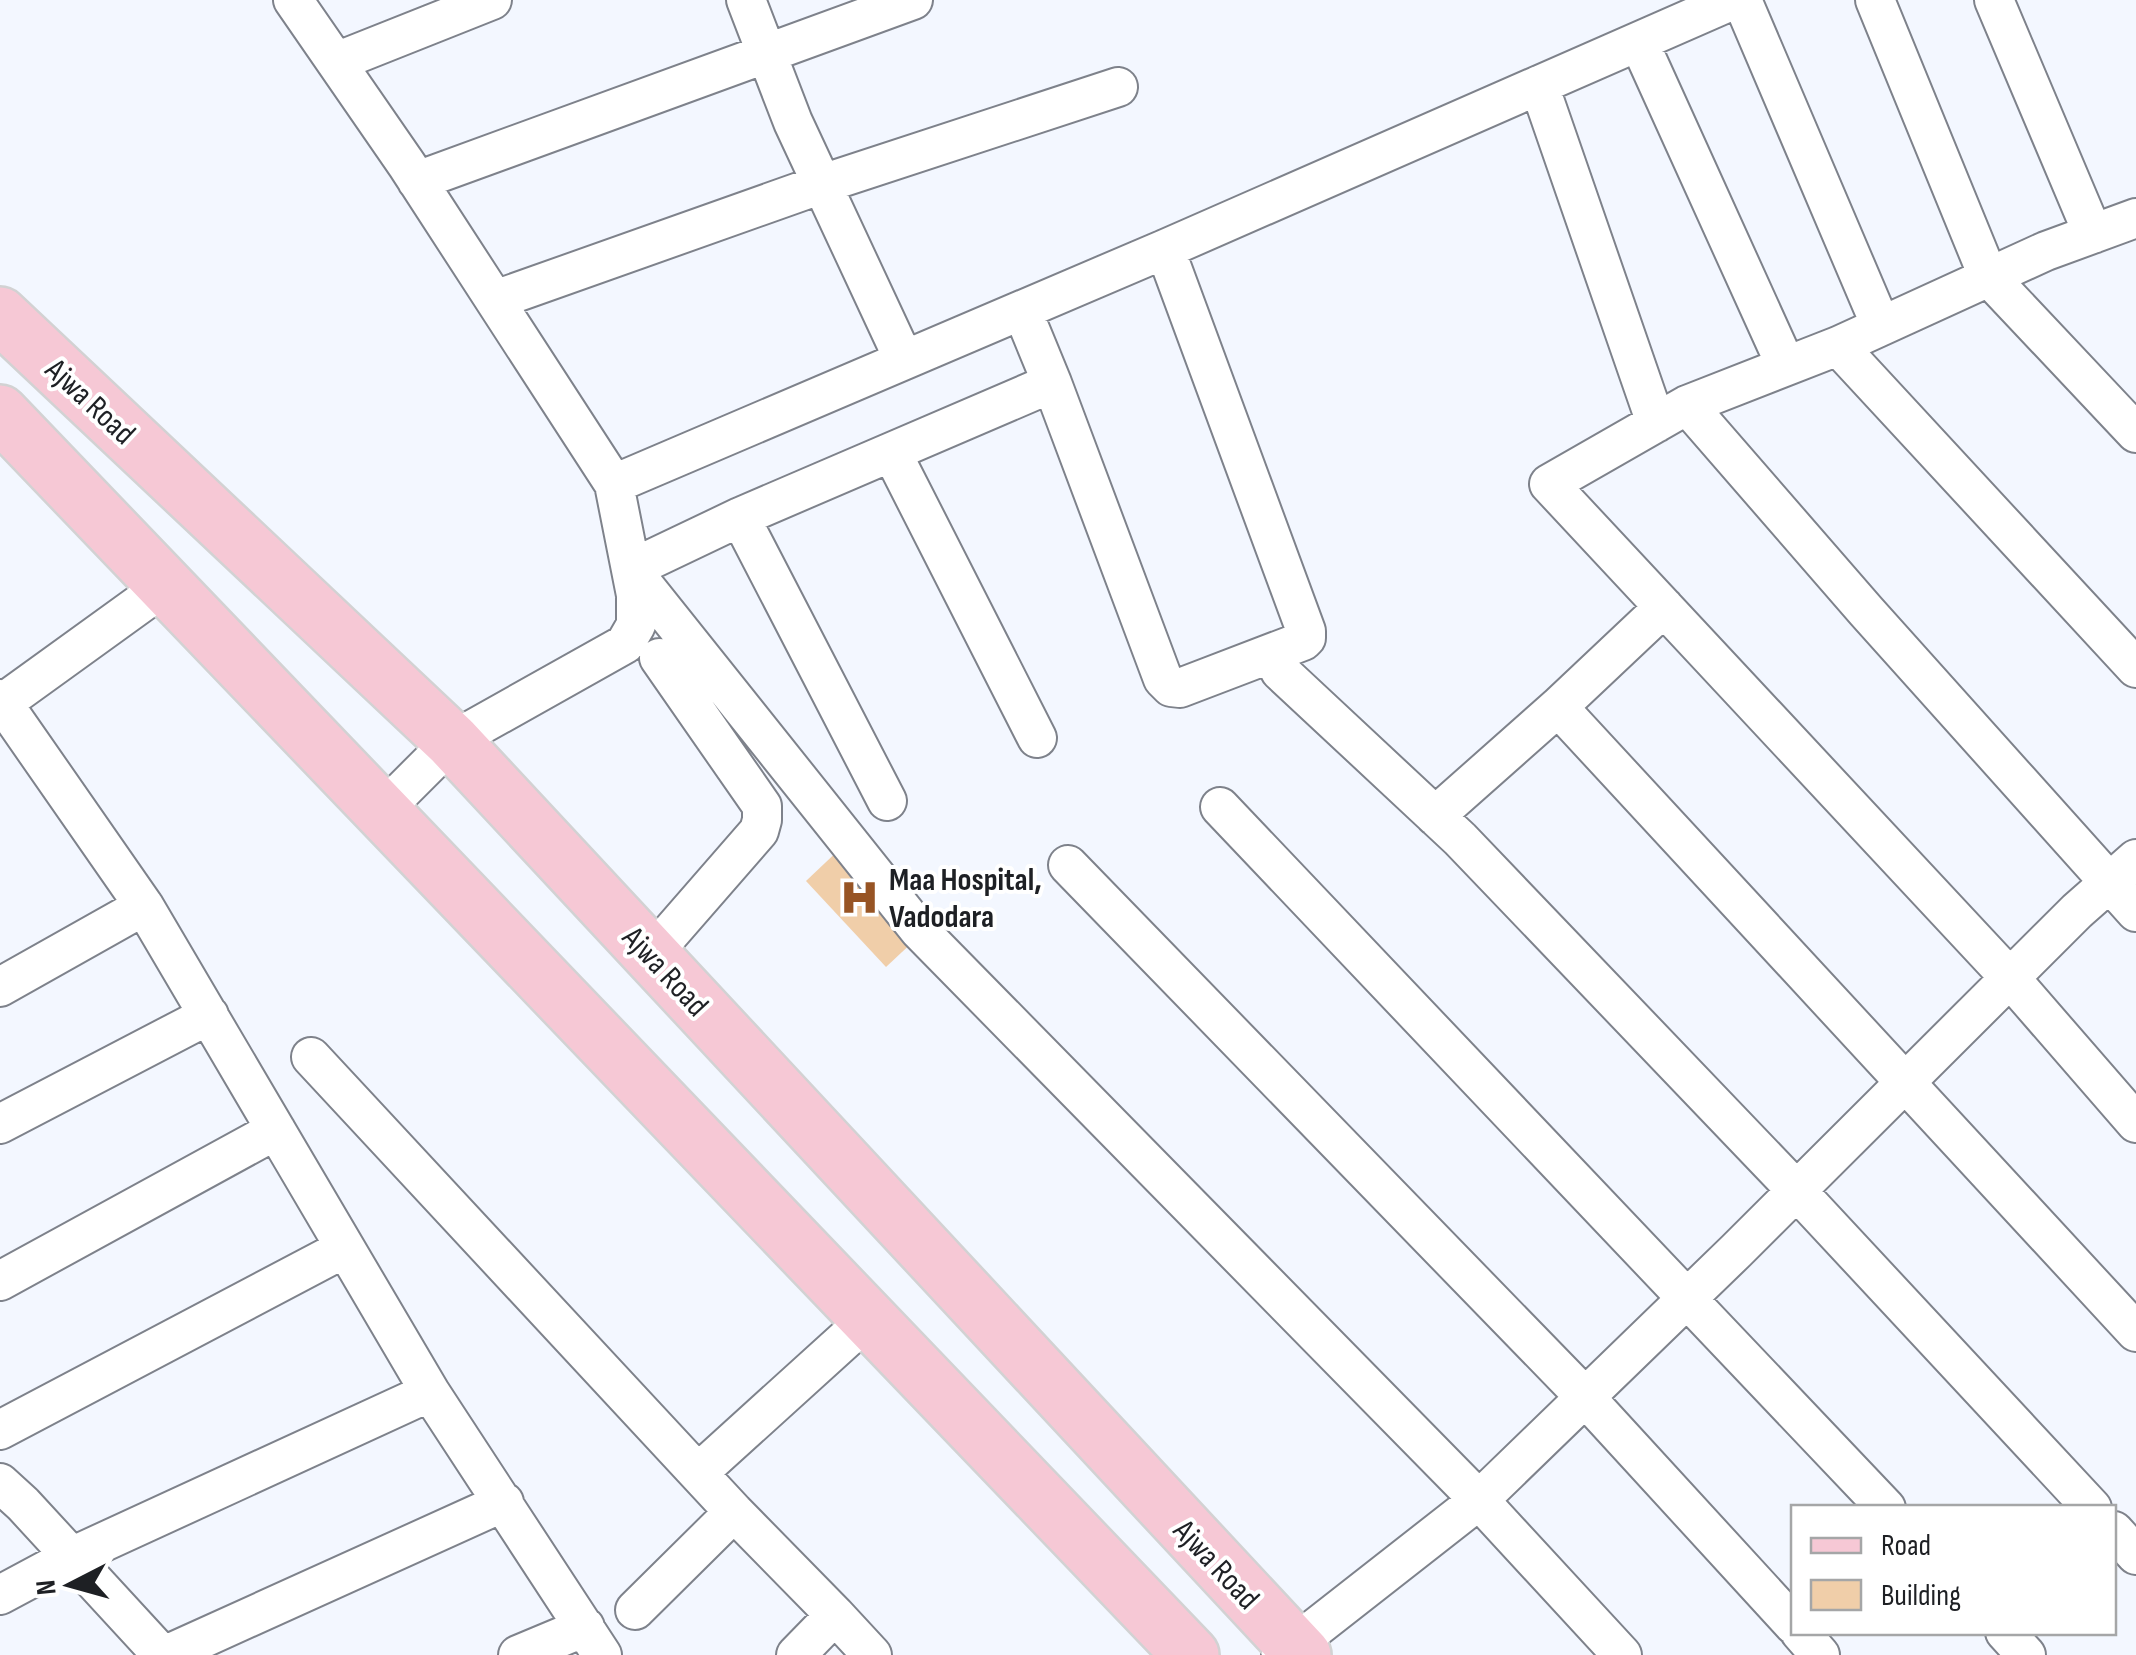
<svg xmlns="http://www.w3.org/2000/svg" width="2136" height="1655" font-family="'Sofia Sans Condensed',sans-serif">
<rect width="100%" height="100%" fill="#f3f7ff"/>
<path fill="#f0cea9" d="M844,845L917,938L886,967L806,881Z"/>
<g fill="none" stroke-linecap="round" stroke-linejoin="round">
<defs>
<path id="minor" d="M293,0L407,165L614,484
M746,0L793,122L904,360
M1742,0L1881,326
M1875,0L1988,276L2136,433
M1994,0L2093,234
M1639,42L1786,366
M336,62L492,0
M1539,85L1656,423
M417,181L913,0
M2136,218L2046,251L1838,346L1687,405L1549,484L2010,978L2136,1123
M495,300L822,184L1118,87
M1022,310L1052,383L1163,679L1171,687L1180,688L1303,641L1306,638V631L1165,249
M1838,346L2136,668
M1052,383L740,517L631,569L919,930L1479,1500L1622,1655
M1687,405L1866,611L2136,912
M892,453L1037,738
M740,517L887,801
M1280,671L1460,839L1796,1190L2092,1508
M0,699L144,906L430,1392L602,1655
M4,702L166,585
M1558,707L2136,1332
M1220,807L1886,1508
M383,810L452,741L625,644L636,625V595L614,484L1165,249L1733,0
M1435,816L1558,707L1664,607
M1068,865L1585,1397L1794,1625
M651,955L759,831L762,820V806L659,658
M0,987L144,906
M311,1057L734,1512L835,1615L796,1655
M0,1124L209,1015
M0,1281L276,1130
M0,1430L345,1248
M698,1473L869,1318
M0,1483L23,1504L162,1655
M2114,1531L2136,1555
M0,1595L71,1557L430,1392
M635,1610L734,1512
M835,1615L872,1655
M1800,1632L1820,1655
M2005,1632L2026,1655
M166,1655L504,1502
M518,1655L585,1627
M1281,1655L1479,1500L1736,1251L2077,911L2136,859"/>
<path id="primary" d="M0,315L452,741L1303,1655
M0,413L1191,1655"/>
</defs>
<use href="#minor" stroke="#7e828b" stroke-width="42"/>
<use href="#primary" stroke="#d2d2d3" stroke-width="60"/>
<use href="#minor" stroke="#fff" stroke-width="38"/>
<use href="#primary" stroke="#f6c8d5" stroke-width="55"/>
</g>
<defs>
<symbol id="hospital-bare" viewBox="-9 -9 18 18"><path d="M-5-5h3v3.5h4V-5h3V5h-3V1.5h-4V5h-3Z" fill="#975424" stroke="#fff" stroke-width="2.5" paint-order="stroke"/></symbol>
</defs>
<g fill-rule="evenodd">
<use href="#hospital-bare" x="832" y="870" width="55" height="55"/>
</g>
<g text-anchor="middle" stroke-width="8" stroke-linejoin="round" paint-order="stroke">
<g font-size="32" fill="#1e2024" stroke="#fff">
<text transform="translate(91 401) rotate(43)" y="11">Ajwa Road</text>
<text transform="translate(666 971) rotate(47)" y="11">Ajwa Road</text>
<text transform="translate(1217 1564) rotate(47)" y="11">Ajwa Road</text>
</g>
<g font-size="32" font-weight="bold" fill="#1e2024" stroke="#fff" text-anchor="start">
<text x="889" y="890">Maa Hospital,<tspan x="889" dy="37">Vadodara</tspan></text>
</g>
</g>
<rect x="1791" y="1505" width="325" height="130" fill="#ffffff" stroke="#a5a6a7" stroke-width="2.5"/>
<rect x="1811" y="1538" width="50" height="15" fill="#f6c8d5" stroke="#a5a6a7" stroke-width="2.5"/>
<text x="1881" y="1555" font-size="30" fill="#1e2024">Road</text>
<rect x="1811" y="1580" width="50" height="30" fill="#f0cea9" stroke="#a5a6a7" stroke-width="2.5"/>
<text x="1881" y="1605" font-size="30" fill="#1e2024">Building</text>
<g transform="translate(70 1585) rotate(264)" stroke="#ffffff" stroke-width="8" paint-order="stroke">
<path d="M0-8L18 38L0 25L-18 38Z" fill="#1e2024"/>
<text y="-15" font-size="28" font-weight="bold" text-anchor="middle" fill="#1e2024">N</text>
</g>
</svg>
